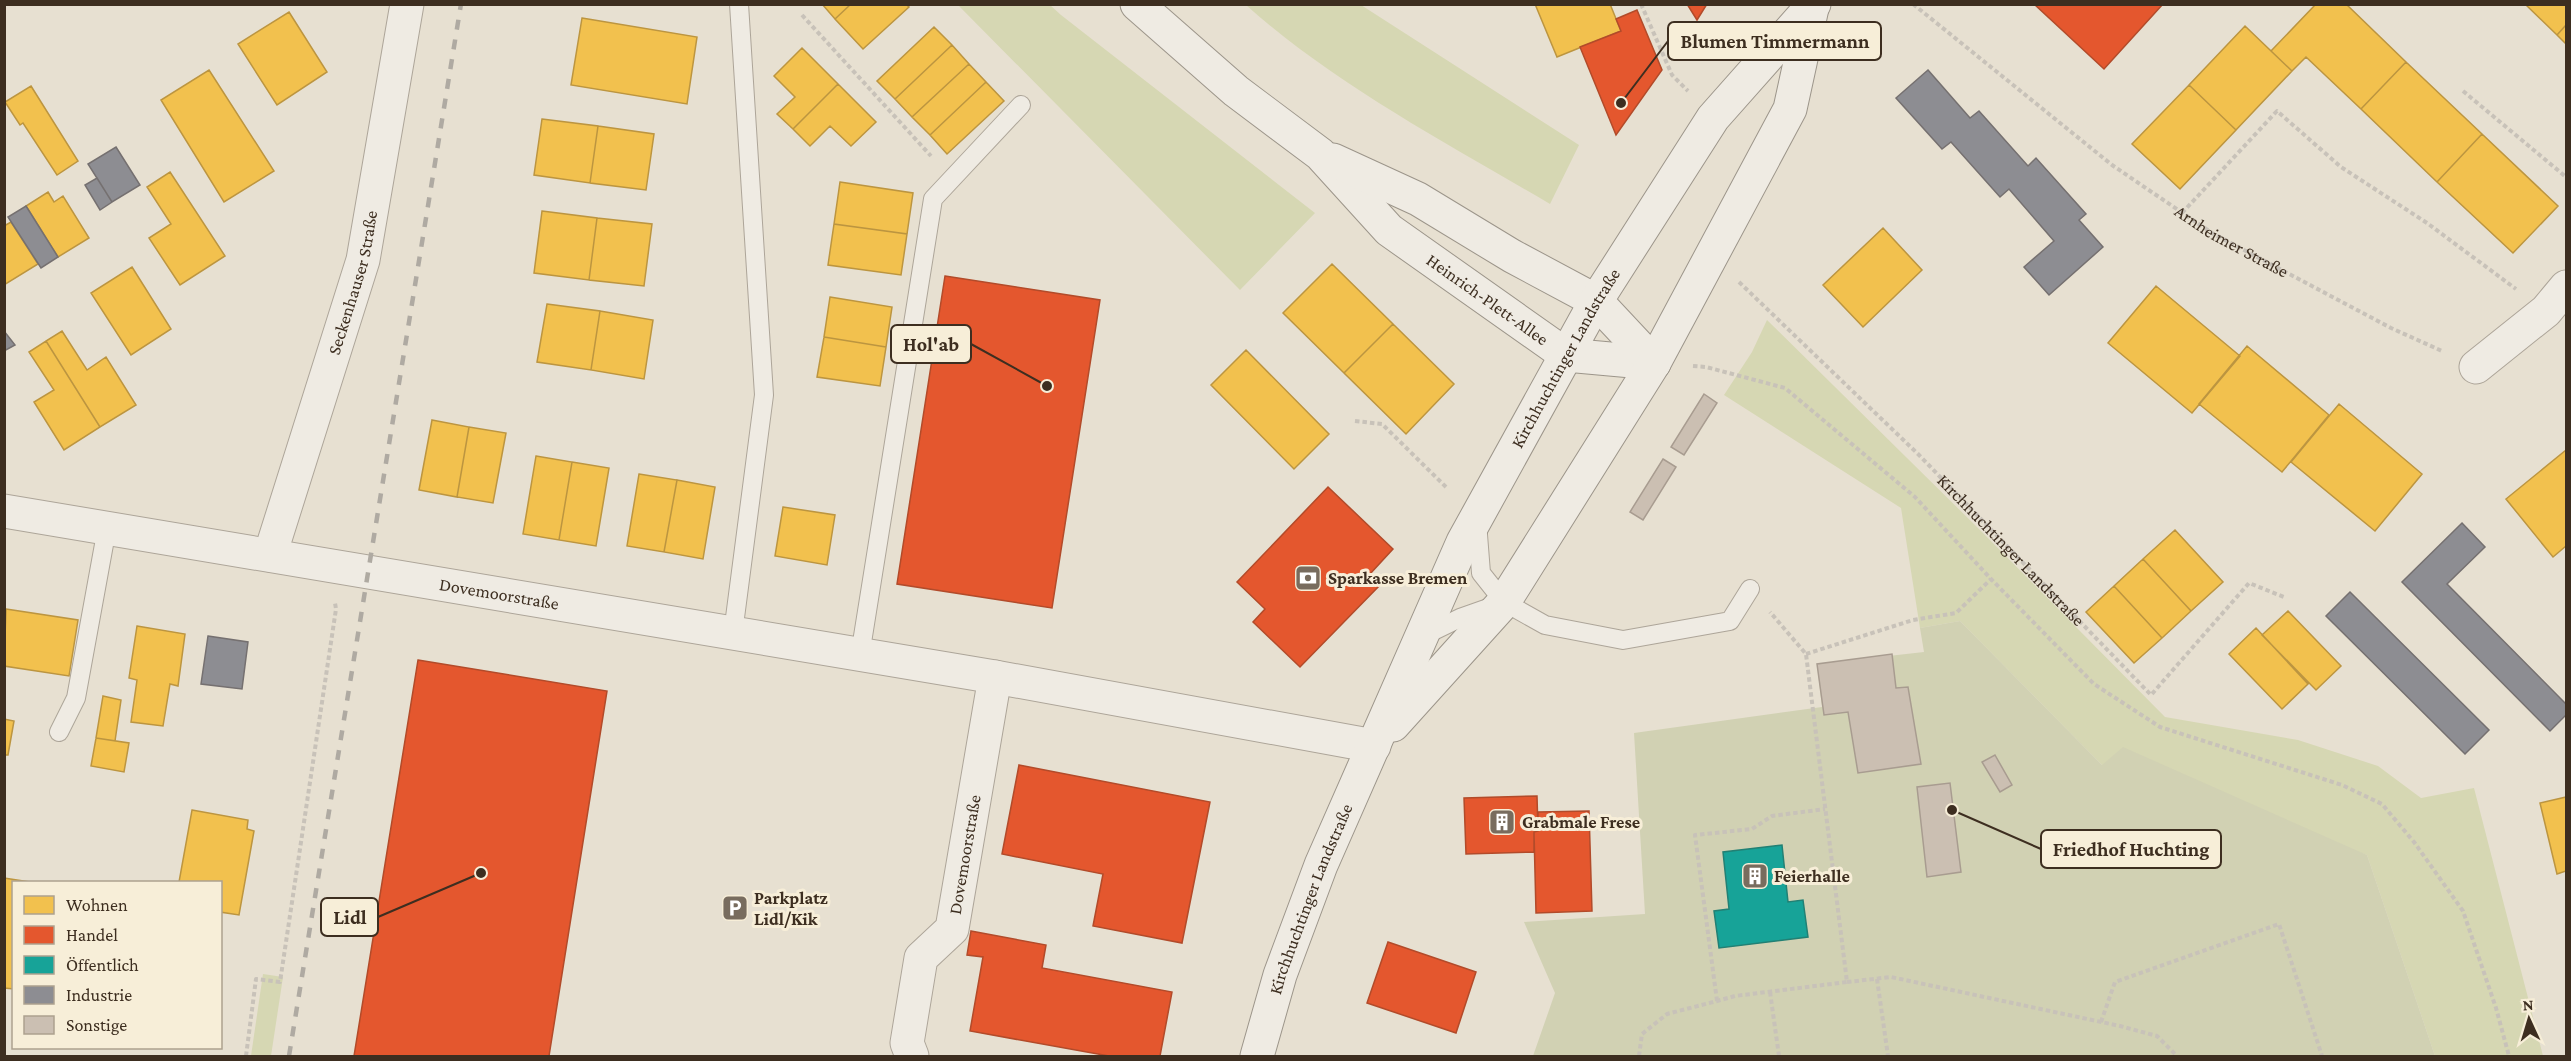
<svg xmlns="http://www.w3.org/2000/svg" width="2571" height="1061" font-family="'Crimson Pro',serif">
<rect width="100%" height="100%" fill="#e7e0d1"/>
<path fill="#d6d7b3" d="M958,5H1050L1061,15L1315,213L1240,290Z
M1246,5H1361L1579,145L1550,204C1448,144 1334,84 1246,5Z
M1767,320L1979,529L2165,717L2298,740L2378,766L2421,798L2474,788L2543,1056H2435L2367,855L2102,765L1960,621L1920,628L1901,508L1724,395L1752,352Z
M263,974L283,977L271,1056H251Z"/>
<path fill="#d1d1b3" d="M1960,621L2102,765L2123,747L2367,855L2435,1056H1533L1555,993L1524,922L1645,914L1634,733L1822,707L1817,664L1924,652L1920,628Z"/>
<path fill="#f2c14e" stroke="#bc9540" stroke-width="1.5" d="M822,4H851L835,19Z
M851,4H906L909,7L863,49L835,19Z
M1535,4H1610L1621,31L1557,57Z
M2316,4H2346L2406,62L2361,109L2306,57L2292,71L2271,51Z
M2525,4H2566V25L2557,35Z
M289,12L327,72L277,105L238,44Z
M582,18L697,37L687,104L571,85Z
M2566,25V44L2557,35Z
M2245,26L2292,71L2236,130L2189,85Z
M934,27L952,45L895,99L877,81Z
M952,45L969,64L912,117L895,99Z
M802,48L838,84L793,129L777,114L795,97L774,76Z
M2406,62L2482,134L2437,182L2361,109Z
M969,64L986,82L930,135L912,117Z
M209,70L274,171L224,202L161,100Z
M986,82L1004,101L947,154L930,135Z
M838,84L876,122L851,146L830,126L810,146L793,129Z
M2189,85L2236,130L2180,189L2132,144Z
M31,86L78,161L57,175L23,123L20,125L5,102Z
M542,119L598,126L590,183L534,175Z
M598,126L654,134L646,190L590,183Z
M2482,134L2558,206L2513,253L2437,182Z
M170,172L225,256L180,285L149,238L171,224L147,187Z
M840,182L913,193L907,234L834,224Z
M48,192L54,202L63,196L89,238L58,257L26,206Z
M542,211L597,218L589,280L534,273Z
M597,218L652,224L644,286L589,280Z
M11,222L38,264L4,285V226Z
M834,224L907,234L901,275L828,265Z
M1883,228L1922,270L1863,327L1823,285Z
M1332,264L1393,324L1344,373L1283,313Z
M132,267L171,329L131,355L91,293Z
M2156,286L2240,356L2192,413L2108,343Z
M830,297L892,307L886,347L824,337Z
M547,304L600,311L591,370L537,362Z
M600,311L653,320L644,379L591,370Z
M1393,324L1454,384L1406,434L1344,373Z
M62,331L87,370L106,357L136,405L100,427L46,341Z
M824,337L886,347L880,386L817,377Z
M46,341L100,427L64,450L34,402L54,390L29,352Z
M2247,346L2329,415L2282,472L2199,404Z
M1246,350L1329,434L1294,469L1211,385Z
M2339,404L2422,474L2375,531L2291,462Z
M432,420L469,427L457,497L419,490Z
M469,427L506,433L493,503L457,497Z
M2566,450V546L2553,557L2506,499Z
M536,456L572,462L559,540L523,534Z
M572,462L609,468L596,546L559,540Z
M639,474L677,480L664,552L627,546Z
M677,480L715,487L703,559L664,552Z
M783,507L835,515L827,565L775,556Z
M2175,530L2223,582L2191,611L2143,559Z
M2143,559L2191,611L2162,638L2114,586Z
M2114,586L2162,638L2134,663L2086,612Z
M6,609L78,620L69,676L4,666Z
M2288,611L2341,666L2316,690L2262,635Z
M137,626L185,634L178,686L170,684L163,726L131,722L137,680L129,678Z
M2256,628L2308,684L2282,709L2229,654Z
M103,696L121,700L115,741L96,738Z
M4,719L14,721L8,755H4Z
M96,738L129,743L124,772L91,766Z
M2566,797V871L2557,874L2540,803Z
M192,810L248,820L247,829L254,831L239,915L220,912V882H179Z
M4,878L30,882H14V989L4,988Z"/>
<path fill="#e4572e" stroke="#b24b2a" stroke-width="1.5" d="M1687,4H1707L1697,20Z
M2034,4H2163L2104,69Z
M1637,10L1662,70L1616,135L1580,47L1621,31L1616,19Z
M945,276L1100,300L1052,608L897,584Z
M1328,487L1393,549L1370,574L1381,584L1300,667L1253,622L1265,609L1237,582Z
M418,660L607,691L549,1056H354Z
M1019,765L1210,802L1182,943L1093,926L1103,874L1002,854Z
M1537,796L1538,831L1534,832V852L1466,854L1464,798Z
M1589,811L1592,911L1536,913L1534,832L1538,831V812Z
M971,931L1046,945L1042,968L1172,992L1160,1056H1109L970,1031L983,957L967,955Z
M1388,942L1476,972L1456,1033L1367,1003Z"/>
<path fill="#17a398" stroke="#228074" stroke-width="1.5" d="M1782,845L1788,902L1803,900L1808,937L1719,948L1714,911L1729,909L1723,852Z"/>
<path fill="#8d8d92" stroke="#757070" stroke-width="1.5" d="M1928,70L1970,118L1979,111L2028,166L2036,158L2086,214L2079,220L2103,247L2049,295L2024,267L2054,241L2009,189L2000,197L1951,142L1942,149L1896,98Z
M116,147L140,185L112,202L88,164Z
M97,178L112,202L100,210L85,185Z
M26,206L58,257L41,268L8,217Z
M4,331L15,345L4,351Z
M2462,523L2485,547L2447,584L2566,704V715L2550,731L2402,582Z
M2350,592L2489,730L2465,754L2326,616Z
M208,636L248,642L242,689L201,684Z"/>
<path fill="#cbbfb2" stroke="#a89c90" stroke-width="1.5" d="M1704,394L1717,403L1684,455L1671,447Z
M1663,459L1676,467L1643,520L1630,512Z
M1892,654L1896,688L1908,687L1921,764L1858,773L1848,712L1824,715L1817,664Z
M1995,755L2012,785L2000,792L1982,762Z
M1950,783L1961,872L1927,877L1917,787Z"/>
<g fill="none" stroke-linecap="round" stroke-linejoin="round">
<defs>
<path id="lane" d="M1477,522L1481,573L1504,602L1545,625L1623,640L1730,621L1750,589
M733,633L764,395L739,4
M1423,636L1460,618L1494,606
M860,655L933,199L1021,105
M59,732L76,698L107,528"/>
<g id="street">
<path d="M2476,367L2546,311L2566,287"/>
<path id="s3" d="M4,511L995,677L1374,746"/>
<path id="s4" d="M270,555L363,260L407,4"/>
<path id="s5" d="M912,1056L907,1043L921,958L952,929L995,677"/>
</g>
<g id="secondary">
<path id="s6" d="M1137,4L1236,91L1320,154L1389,230L1566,355L1654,363"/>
<path d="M1333,160L1418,199L1512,256L1596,301L1654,363"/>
<path d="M1393,725L1504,602L1654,363L1790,109L1812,8"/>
<path id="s7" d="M1257,1056L1280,975L1321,865L1463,542L1596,301L1713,118L1814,4"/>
</g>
</defs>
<use href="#lane" stroke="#ada599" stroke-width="20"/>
<use href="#street" stroke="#ada599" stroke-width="35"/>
<use href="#secondary" stroke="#9c958a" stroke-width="35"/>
<g stroke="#c8c2b9" stroke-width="4" stroke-dasharray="4.5 3" stroke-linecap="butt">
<path d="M1641,4L1672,75L1688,91"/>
<path id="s1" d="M1913,4L2112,165L2212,233L2391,328L2442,351"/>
<path d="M802,15L931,156"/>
<path d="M2463,91L2566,177"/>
<path d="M2182,213L2277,111L2341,167L2427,223L2516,289"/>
<path id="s2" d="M1739,282L1918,454L2151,695L2249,583L2284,597"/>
<path d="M1693,366L1706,367L1785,388L1915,497L1991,579L2094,684L2160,727L2342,785L2382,804L2414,842L2463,911L2496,1008L2509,1056"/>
<path d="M1355,421L1382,424L1448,489"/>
<path d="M1806,654L1913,620L1956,613L1991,579"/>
<path d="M1877,979L1888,1056"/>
<path d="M1847,982L1891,977L2120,1026L2157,1036L2177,1056"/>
<path d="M1770,992L1779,1056"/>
<path d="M1717,1001L1695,835L1752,829L1772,816L1825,809"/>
<path d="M2101,1022L2115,982L2279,924L2322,1056"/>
<path d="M246,1056L256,979L280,982L336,609L335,603"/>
<path d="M1639,1056L1642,1034L1667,1014L1717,1001L1735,996L1847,982L1806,654L1770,612"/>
</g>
<use href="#lane" stroke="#efebe3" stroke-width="18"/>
<use href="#street" stroke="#efebe3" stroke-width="33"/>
<use href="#secondary" stroke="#efebe3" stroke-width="33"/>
<path stroke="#afaaa2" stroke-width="4.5" stroke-dasharray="10 10" stroke-linecap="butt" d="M289,1056L461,4"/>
</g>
<defs>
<symbol id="bank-square" viewBox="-11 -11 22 22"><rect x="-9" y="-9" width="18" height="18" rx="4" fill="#786c5e" stroke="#f7eed8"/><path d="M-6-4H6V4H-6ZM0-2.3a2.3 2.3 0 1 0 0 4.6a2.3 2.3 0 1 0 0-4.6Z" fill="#fff"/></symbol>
<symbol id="building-square" viewBox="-11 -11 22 22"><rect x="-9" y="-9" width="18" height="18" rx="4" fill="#786c5e" stroke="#f7eed8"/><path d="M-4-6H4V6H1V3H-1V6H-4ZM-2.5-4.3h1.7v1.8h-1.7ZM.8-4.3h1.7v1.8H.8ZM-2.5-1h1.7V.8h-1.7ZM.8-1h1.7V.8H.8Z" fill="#fff"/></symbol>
<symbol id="parking-square" viewBox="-11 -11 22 22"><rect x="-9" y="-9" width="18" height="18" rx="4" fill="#786c5e" stroke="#f7eed8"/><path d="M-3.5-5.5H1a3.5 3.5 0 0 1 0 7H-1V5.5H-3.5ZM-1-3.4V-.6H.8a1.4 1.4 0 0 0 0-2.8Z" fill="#fff"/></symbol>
</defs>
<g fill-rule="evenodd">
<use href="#bank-square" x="1293" y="563" width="30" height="30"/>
<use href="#building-square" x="1487" y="807" width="30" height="30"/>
<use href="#building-square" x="1740" y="861" width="30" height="30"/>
<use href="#parking-square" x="720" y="893" width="30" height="30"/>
</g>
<g text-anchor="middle" stroke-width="6" stroke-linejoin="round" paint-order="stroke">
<g font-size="18" fill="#3d2e20" stroke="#f7eed8">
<text dy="6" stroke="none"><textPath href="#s1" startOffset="398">Arnheimer Straße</textPath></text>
<text dy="6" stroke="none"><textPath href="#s4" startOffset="285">Seckenhauser Straße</textPath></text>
<text dy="6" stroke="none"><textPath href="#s6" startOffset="460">Heinrich-Plett-Allee</textPath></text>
<text dy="6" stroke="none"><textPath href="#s7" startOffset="765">Kirchhuchtinger Landstraße</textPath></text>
<text dy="6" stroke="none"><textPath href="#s2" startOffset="382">Kirchhuchtinger Landstraße</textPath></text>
<text dy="6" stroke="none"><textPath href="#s3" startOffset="502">Dovemoorstraße</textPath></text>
<text dy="6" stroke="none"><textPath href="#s5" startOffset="218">Dovemoorstraße</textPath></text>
<text dy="6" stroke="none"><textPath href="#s7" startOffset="166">Kirchhuchtinger Landstraße</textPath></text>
</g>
<g font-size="18" font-weight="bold" fill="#3d2e20" stroke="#f7eed8" text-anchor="start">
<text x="1328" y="584">Sparkasse Bremen</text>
<text x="1522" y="828">Grabmale Frese</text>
<text x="1774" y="882">Feierhalle</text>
<text x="754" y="904">Parkplatz<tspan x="754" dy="21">Lidl/Kik</tspan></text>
</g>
</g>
<path fill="none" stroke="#3d2e20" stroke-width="2" d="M1621 103L1668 41M1047 386L971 344M1952 810L2041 849M481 873L378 917"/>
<g fill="#3d2e20" stroke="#f7eed8" stroke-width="2">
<circle cx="1621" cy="103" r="6"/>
<circle cx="1047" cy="386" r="6"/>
<circle cx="1952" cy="810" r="6"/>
<circle cx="481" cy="873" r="6"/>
</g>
<g fill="#f7eed8" stroke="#3d2e20" stroke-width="2">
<rect x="1668" y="22" width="213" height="38" rx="6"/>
<rect x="891" y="325" width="80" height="38" rx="6"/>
<rect x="2041" y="830" width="180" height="38" rx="6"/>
<rect x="321" y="898" width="57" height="38" rx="6"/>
</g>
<g font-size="20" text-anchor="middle" font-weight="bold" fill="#3d2e20">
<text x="1775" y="48">Blumen Timmermann</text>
<text x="931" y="351">Hol'ab</text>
<text x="2131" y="856">Friedhof Huchting</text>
<text x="350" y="924">Lidl</text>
</g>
<rect width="2571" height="1061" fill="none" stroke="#3d2e20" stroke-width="12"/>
<rect x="12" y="881" width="210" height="168" fill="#f7eed8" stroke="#ada18e" stroke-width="1.5"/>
<rect x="24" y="896" width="30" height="18" fill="#f2c14e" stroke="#ada18e" stroke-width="1.5"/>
<text x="66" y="911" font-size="18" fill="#3d2e20">Wohnen</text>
<rect x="24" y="926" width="30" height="18" fill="#e4572e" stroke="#ada18e" stroke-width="1.5"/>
<text x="66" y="941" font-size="18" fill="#3d2e20">Handel</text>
<rect x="24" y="956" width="30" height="18" fill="#17a398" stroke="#ada18e" stroke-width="1.5"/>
<text x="66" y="971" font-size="18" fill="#3d2e20">Öffentlich</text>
<rect x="24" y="986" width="30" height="18" fill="#8d8d92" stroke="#ada18e" stroke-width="1.5"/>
<text x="66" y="1001" font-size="18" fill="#3d2e20">Industrie</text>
<rect x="24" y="1016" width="30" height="18" fill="#cbbfb2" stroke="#ada18e" stroke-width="1.5"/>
<text x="66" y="1031" font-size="18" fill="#3d2e20">Sonstige</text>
<g transform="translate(2529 1019) rotate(356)" stroke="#f7eed8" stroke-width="4.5" paint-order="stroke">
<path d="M0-4.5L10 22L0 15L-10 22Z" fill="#3d2e20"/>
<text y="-9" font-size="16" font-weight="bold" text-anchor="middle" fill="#3d2e20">N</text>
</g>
</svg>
